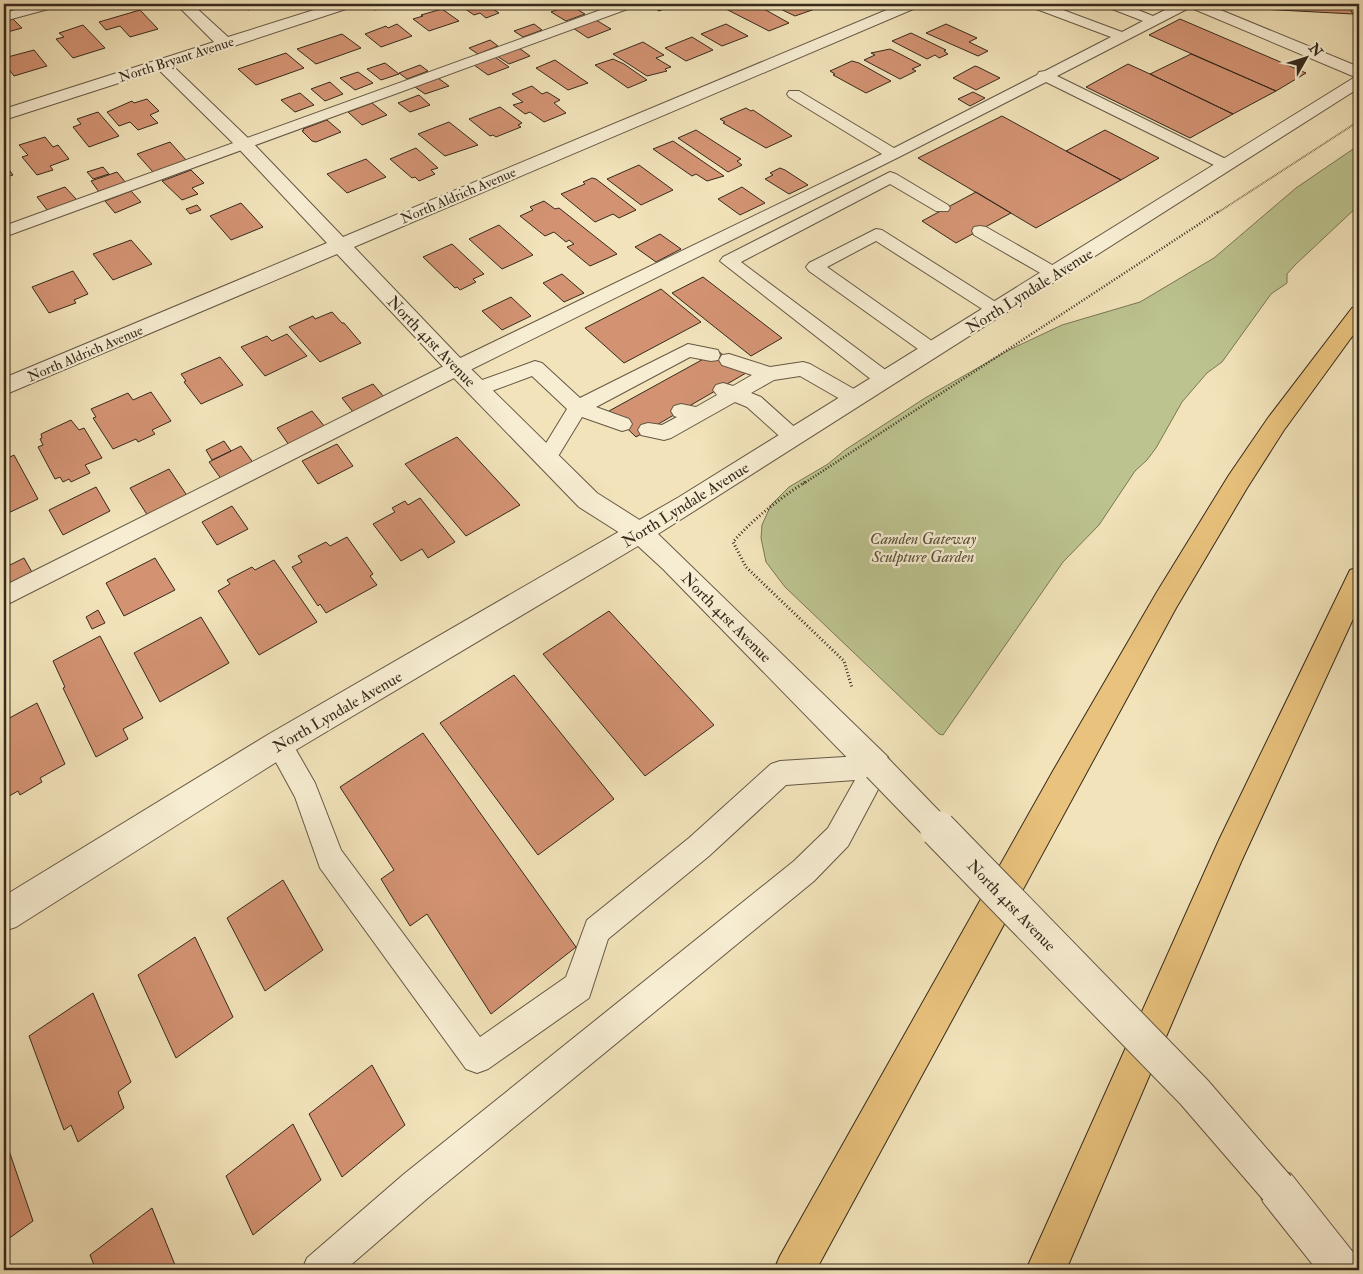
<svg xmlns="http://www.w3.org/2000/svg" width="1363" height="1274" font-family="'IM FELL Double Pica',serif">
<rect width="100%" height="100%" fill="#f2e3ba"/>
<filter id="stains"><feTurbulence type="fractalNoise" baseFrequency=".004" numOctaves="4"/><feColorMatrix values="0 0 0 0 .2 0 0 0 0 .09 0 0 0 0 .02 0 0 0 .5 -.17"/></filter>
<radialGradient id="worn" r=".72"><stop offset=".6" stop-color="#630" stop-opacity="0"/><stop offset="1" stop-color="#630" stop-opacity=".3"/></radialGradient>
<path fill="#bcc38f" stroke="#797656" d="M1359,145V205L1295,265L1287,274V283L1271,294L1222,362L1207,373L1182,402L1156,448L1147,460L1135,471L1099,525L1063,562L943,735L939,734L785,587L766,562L761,538L762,525L771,505L789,487L828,464L845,450L925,398L1009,350L1062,325L1140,302L1214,258L1296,188Z"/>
<path fill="#d39373" stroke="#362a1d" d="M241,4H267L248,10Z
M458,4H500L503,5L493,9L499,13L486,18L480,13L474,15Z
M653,4H659L666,8L659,11L649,5Z
M730,4H755L789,23L769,31L724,8L732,5Z
M770,4H808L815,9L795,16Z
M1258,4H1347L1353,14L1260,9Z
M570,5L585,14L566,21L551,12Z
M442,9L459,21L429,31L413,19L423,16L421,15Z
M140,10L158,29L130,37L120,26L106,30L99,22Z
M13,19L22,28L4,33V22Z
M1180,19L1306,73L1276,91L1149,35Z
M596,20L611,29L588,38L573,28Z
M397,24L412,36L381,47L365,34L386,26L388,28Z
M534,24L542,30L523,37L514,31Z
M726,24L748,36L722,46L701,34Z
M946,24L977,38L969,42L988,51L978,56L926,33Z
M83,25L105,48L73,58L56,39L64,37L59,33Z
M911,33L946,50L944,51L948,54L939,58L935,55L927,59L892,41Z
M342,34L361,48L316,64L297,49Z
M692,37L713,50L686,61L665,48Z
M490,40L498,46L478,54L469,48Z
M643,42L664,55L656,58L671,67L665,69L667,71L647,76L613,54Z
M519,48L530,56L509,64L497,56Z
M890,49L902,55L921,65L912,69L916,71L900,79L864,60L875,55L871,53Z
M34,50L47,66L14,76L4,63V58Z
M286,53L304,68L256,85L238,69Z
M1191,54L1276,91L1233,114L1150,74Z
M495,57L509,67L488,75L474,65Z
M613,59L624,64L647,80L628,88L595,65Z
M555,60L582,79L588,83L568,90L536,68Z
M852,61L859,63L891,81L866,93L833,75L835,74L830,71Z
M385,63L399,74L381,80L367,69Z
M1128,64L1150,74L1233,114L1190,138L1086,87Z
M420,65L428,71L407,79L399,73Z
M975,66L978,67L1000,78L976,90L953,78Z
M358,72L373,83L355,90L340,78Z
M438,78L449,86L425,94L415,87Z
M330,82L343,94L325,101L311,89Z
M532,86L542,94L547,92L560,100L554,103L566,113L544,122L530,112L525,114L513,105L523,102L512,94Z
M973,92L985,98L970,106L958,99Z
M300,93L314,105L295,112L281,100Z
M419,95L430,105L410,112L398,103Z
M147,99L159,111L150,115L158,123L138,130L130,122L119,126L107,112L132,101L134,103Z
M372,103L387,115L362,125L348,112Z
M500,107L522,123L518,125L521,127L496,137L493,135L490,136L469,119Z
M746,108L751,111L753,110L792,136L766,148L723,123L725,122L720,119Z
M98,112L119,136L89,147L73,127L81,124L77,119Z
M1002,116L1066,151L1121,180L1036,228L918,158Z
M327,120L341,132L316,142L312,141L302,131L304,130L303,129Z
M449,122L478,145L445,156L418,134Z
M696,130L741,159L737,161L742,165L728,172L678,138Z
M1105,130L1159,158L1121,180L1066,151Z
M45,137L53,147L58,145L69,159L50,166L53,170L37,175L22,157L28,155L19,145Z
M673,141L724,176L707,181L696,174L692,176L653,149Z
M170,142L186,160L153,172L137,154Z
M416,148L438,168L431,170L435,174L419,181L415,177L412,178L390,159Z
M366,159L386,177L347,193L327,174Z
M4,163L13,175L4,178Z
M639,165L673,190L641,205L607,179Z
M103,167L109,174L93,179L87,172Z
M780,168L785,170L808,185L789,194L765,179L773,175L770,173Z
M191,170L204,183L192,188L198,194L182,200L162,181Z
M117,172L126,183L99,192L91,181Z
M592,178L596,179L636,210L619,218L613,214L595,222L561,194L585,184L583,182Z
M65,187L77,200L48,211L37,197Z
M742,187L765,203L740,215L718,199Z
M131,191L141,202L115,213L105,201Z
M976,192L1011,213L956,243L922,221Z
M544,201L555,209L559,208L617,254L590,266L567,247L574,244L569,240L566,242L554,232L545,236L520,216L533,210L530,207Z
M241,203L263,227L231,240L210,216Z
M197,205L201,210L190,214L186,209Z
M499,225L533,255L502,269L469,239Z
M660,234L681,249L656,262L635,247Z
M131,240L152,264L113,280L93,254Z
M452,244L484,274L473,279L476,282L460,290L457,287L455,288L423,257Z
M73,271L88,294L74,300L76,303L49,313L32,287Z
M562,274L584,293L564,302L543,283Z
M703,277L782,338L751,356L672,293Z
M661,289L701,322L624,363L585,328Z
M511,297L531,316L502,330L482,311Z
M332,312L342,323H344L361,343L320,362L289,327L313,316L315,319Z
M287,334L307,356L265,376L241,347L267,336L272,341Z
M718,351L746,373L636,437L609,411Z
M220,357L243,385L201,404L184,382L186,381L181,374Z
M373,384L384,397L353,412L342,398Z
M151,392L171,421L152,430L155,434L138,442L136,439L113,449L93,418L96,417L91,409L128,393L133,400Z
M312,411L325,427L289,445L277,428Z
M71,420L79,430L84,428L102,458L85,465L90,473L71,482L69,479L63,482L60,477L55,479L38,447L43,445L40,439L42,438L41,434Z
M457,437L520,505L466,536L405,464Z
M224,441L231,451L212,460L206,450Z
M337,444L353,466L318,484L302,461Z
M241,446L254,464L222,480L209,462Z
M14,455L38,499L4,515V460Z
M169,469L188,497L148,516L130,488Z
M96,487L110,511L63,535L49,510Z
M420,498L455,542L428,558L422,549L401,561L373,524L395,512L392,508L405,501L408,505Z
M232,506L248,529L217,545L202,522Z
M347,537L373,574L370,576L377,585L326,613L320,604L318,606L292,567L302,562L298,556L326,542L330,546Z
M24,558L33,574L4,589V568Z
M155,558L175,590L124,616L106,583Z
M274,560L317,622L259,655L218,591L230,584L227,580L252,567L255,570Z
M98,610L105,623L92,629L86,617Z
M609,611L714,725L645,776L543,654Z
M201,617L229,663L160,702L134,653Z
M100,636L143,718L123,729L128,739L96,757L63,688L65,687L53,661Z
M514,675L614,799L538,855L440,723Z
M37,703L65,764L40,778L42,782L20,795L18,791L4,799V721Z
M423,733L576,947L491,1014L427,914L410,926L381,879L394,870L340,787Z
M283,880L323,950L265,991L227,918Z
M195,937L233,1017L176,1058L138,975Z
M93,993L131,1082L118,1092L124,1108L78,1142L71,1125L64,1130L29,1036Z
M372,1065L405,1125L342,1177L309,1114Z
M293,1124L321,1180L253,1235L226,1176Z
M4,1136L33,1221L4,1242Z
M152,1208L177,1270H96L90,1255Z"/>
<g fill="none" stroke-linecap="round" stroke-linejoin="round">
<defs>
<path id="service" d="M37,4H57L56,7L4,21V13Z
M617,4H634L633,7L4,237V226Z
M1030,4H1047L1122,32L1143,21L1107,7L1106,4H1123L1153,16L1177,4H1192L1191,7L1057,76L1232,162L1234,165L1232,168H1220L1046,82L899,157L464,373L4,606V586L450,363L882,154L789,97L787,94L789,91H799L894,148L1037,75L1039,72L1045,71L1111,37L1031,7Z
M890,172L896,174L948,205L950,208L948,211H936L890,184L741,262L891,374L894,379L891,384L884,386L877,384L720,261L723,257Z
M980,226L986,227L1061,270L1064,274L1061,278L1055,280L1049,278L974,235L972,231L974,227Z
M876,229L882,230L1002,306L1005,310L1002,314L996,316L990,314L876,241L827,267L939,346L941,350L939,354L932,356L925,354L809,271L806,267L809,263Z
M688,344L718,350L720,355L718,360L711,361L690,357L596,407L629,419L632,424L629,429L622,431L582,417L554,463L547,466L540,463L537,458L567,409L532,376L478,396L471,394L468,389L471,384L535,361L542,363L580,398Z
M729,354L770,367L803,362L810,364L861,393L864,398L861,403L854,405L847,403L800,376L774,380L751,393L761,397L800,432L803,437L800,442L793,444L786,442L747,407L735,402L671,438L664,440L641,435L638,430L641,425L648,423L662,425L677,417L674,416L671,411L674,406L681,404L696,407L717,395L713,390L716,385L723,383L733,386L752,375L722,365L719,360L722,355Z
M279,732L288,736L315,783L341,850L480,1037L566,977L587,920L689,838L771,764L780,761L877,755L886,758L890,767L848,846L814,881L428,1198L345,1270H302L307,1258L404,1174L794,861L828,828L855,780L786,785L709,856L608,939L589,998L488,1069L477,1073L466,1069L320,868L295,797L266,744L270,736Z"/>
<path id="minor" d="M176,4H192L228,37L333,4H354L352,7L173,66L250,140L343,237L901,4H921L918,7L354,247L465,363L597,493L649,526L653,533L649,540L640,543L631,540L579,507L449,373L337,254L4,395V378L327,243L238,148L159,70L4,120V109L214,42Z"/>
<path id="tertiary" d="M1187,4H1206L1359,67V88L658,534L888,757L892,767L888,777L877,781L866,777L663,569L638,546L289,754L16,927L4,931V896L269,734L679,497L1355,77L1189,7Z
M1277,1169L1291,1174L1356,1256L1359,1270H1317L1263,1202L1258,1188L1263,1174Z"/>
<path id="motorway" d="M1359,306V327L1284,430L1247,488L1176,608L816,1270H774L780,1256L1053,771L1157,592L1229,475L1268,418L1352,308Z
M1359,567V606L1241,862L1066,1270H1026L1219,840L1350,570Z"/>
</defs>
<use href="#service" stroke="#655844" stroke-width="2"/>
<use href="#minor" stroke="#655844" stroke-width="2"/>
<use href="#tertiary" stroke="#655844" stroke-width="2"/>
<use href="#motorway" stroke="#362a1d" stroke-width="2"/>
<path stroke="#362a1d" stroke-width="2" stroke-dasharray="0.5 1" stroke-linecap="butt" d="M374,10L393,4
M1217,213L1359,121"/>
<path stroke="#362a1d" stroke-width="2.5" stroke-dasharray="1 2" stroke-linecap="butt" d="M803,484L1219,211"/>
<path stroke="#362a1d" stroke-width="3" stroke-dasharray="1 2.5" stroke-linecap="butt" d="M805,482C778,500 754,518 733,542L746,567L844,661L852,688"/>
<use href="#service" fill="#f7edd2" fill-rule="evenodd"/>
<use href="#minor" fill="#f7edd2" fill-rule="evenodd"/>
<use href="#tertiary" fill="#f7edd2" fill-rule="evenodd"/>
<use href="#motorway" fill="#e9c27d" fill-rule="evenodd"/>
<defs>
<path id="tertiary-bridge-far1" d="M877,767L939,831"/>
<path id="tertiary-bridge" d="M938,829L1194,1092L1277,1188"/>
</defs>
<use href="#tertiary-bridge-far1" stroke="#655844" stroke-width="30" stroke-linecap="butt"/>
<use href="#tertiary-bridge" stroke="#655844" stroke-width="38" stroke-linecap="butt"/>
<use href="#tertiary-bridge-far1" stroke="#f7edd2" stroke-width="28"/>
<use href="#tertiary-bridge" stroke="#f7edd2" stroke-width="36"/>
</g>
<g text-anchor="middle" stroke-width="4.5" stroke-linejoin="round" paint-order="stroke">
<g font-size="14" fill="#362a1d" stroke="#f7edd2">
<text transform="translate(176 59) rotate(-18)" y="5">North Bryant Avenue</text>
<text transform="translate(458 195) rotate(-23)" y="5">North Aldrich Avenue</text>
<text transform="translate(85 353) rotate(-23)" y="5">North Aldrich Avenue</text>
</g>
<g font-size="16" fill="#362a1d" stroke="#f7edd2">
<text transform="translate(1029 290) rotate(-32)" y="6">North Lyndale Avenue</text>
<text transform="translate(432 341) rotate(46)" y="6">North 41st Avenue</text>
<text transform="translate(685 504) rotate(-32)" y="6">North Lyndale Avenue</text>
<text transform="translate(727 617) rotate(45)" y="6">North 41st Avenue</text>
<text transform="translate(337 711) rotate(-30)" y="6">North Lyndale Avenue</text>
<text transform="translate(1012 905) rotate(46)" y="6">North 41st Avenue</text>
</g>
<g font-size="16" font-style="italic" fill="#58503a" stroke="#f7edd2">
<text x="923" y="544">Camden Gateway<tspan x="923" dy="18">Sculpture Garden</tspan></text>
</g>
</g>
<rect width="1363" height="1274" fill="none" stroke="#f2e3ba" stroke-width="20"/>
<rect x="5" y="5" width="1353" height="1264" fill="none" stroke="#362a1d" stroke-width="2.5"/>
<rect x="10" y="10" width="1343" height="1254" fill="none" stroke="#362a1d"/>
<g transform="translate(1306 58) rotate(51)" stroke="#f7edd2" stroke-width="4" paint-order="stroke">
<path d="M0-4L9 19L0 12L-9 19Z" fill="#362a1d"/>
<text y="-8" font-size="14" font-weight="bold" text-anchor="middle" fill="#362a1d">N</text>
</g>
<rect width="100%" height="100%" filter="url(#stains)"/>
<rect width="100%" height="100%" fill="url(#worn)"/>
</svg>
